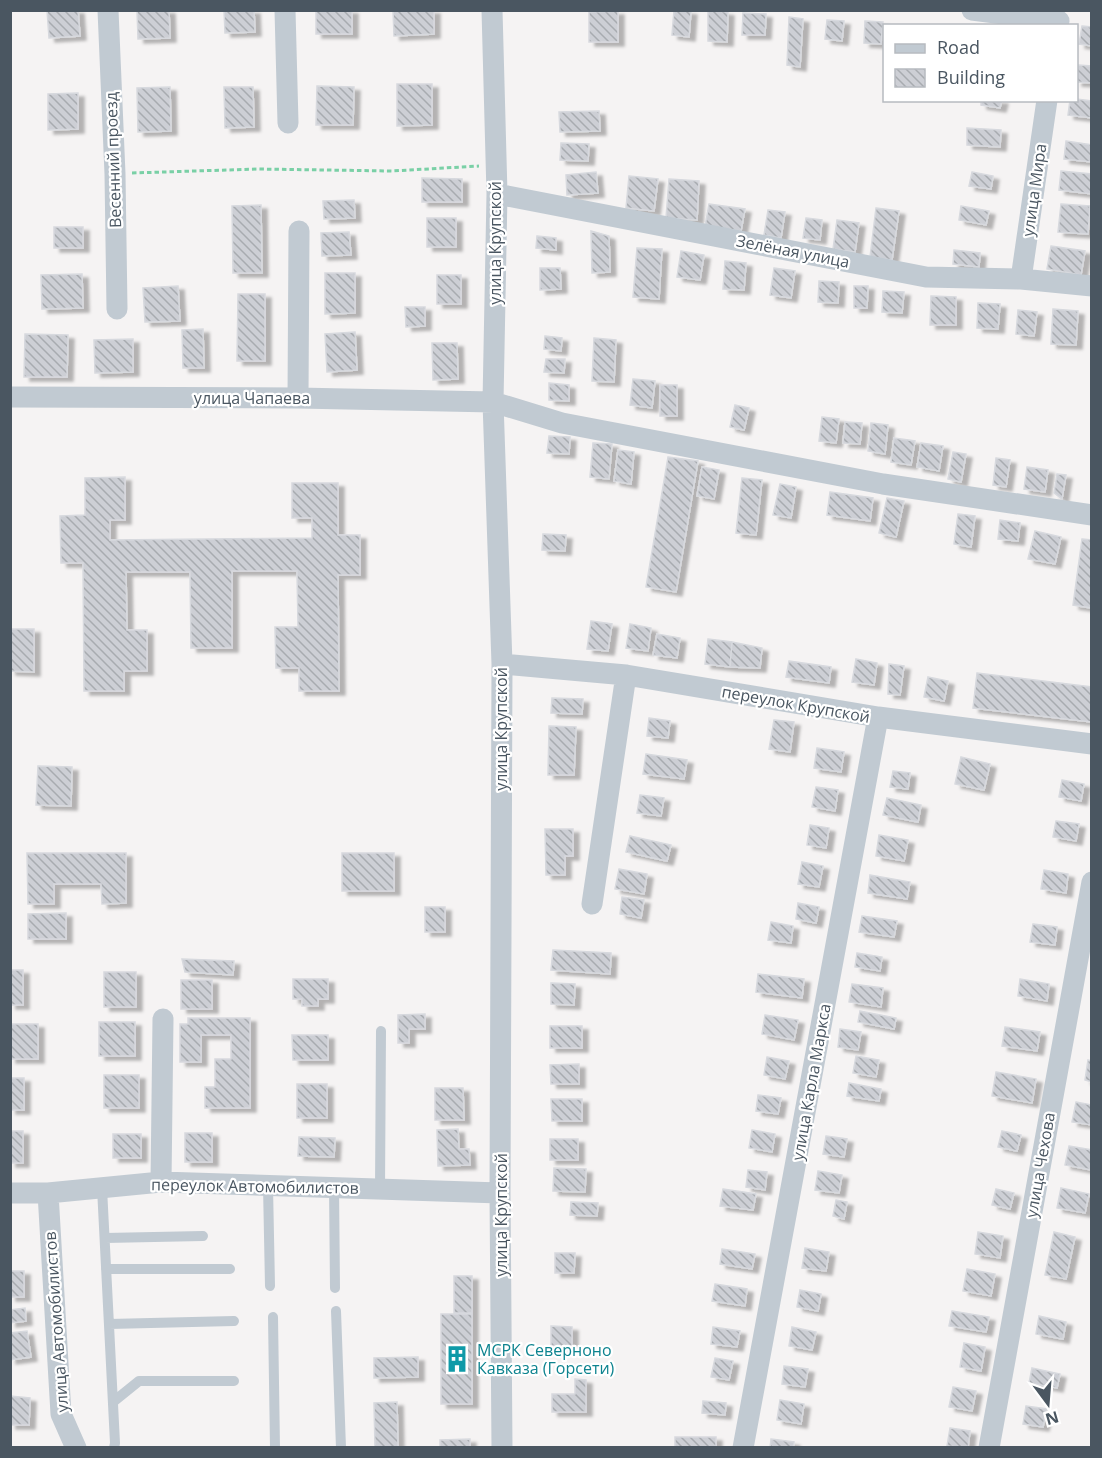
<svg xmlns="http://www.w3.org/2000/svg" width="1102" height="1458" font-family="'Open Sans',sans-serif">
<defs>
<pattern id="building-back-hatch" width="6" height="6" patternUnits="userSpaceOnUse" patternTransform="scale(1.5)"><rect width="6" height="6" fill="#cdcfd5"/><path d="M-1 5l2 2M0 0l6 6M5-1l2 2" fill="none" stroke="#a8abb0"/></pattern>
<filter id="shadow"><feDropShadow dx="6" dy="4" stdDeviation="1.5" flood-color="#0004"/></filter>
</defs>
<rect width="100%" height="100%" fill="#f5f3f3"/>
<path fill="url(#building-back-hatch)" stroke="#d7d9de" stroke-width="1.5" filter="url(#shadow)" d="M47,10H78L80,36L49,38Z
M137,10H169L170,38L138,39Z
M224,10H254L255,32L225,33Z
M316,10H352V34H316Z
M393,10H434V34L394,36Z
M674,10L691,11L689,37L672,35Z
M708,10L728,12L727,42L708,41Z
M618,11V42H589V12Z
M743,13L766,14L765,35H742Z
M789,17L803,19L800,67L787,65Z
M827,20L844,21L842,41L825,39Z
M865,21L883,22L881,44L864,43Z
M1082,26L1092,27V46L1079,44Z
M1078,65L1092,66V83L1076,82Z
M397,84H432V125L397,126Z
M317,86L354,87L353,125H316Z
M170,87L171,131L138,132L137,88Z
M224,87H253L254,127L225,128Z
M78,93V129L48,130V94Z
M1076,99L1092,101V118L1068,115L1070,100H1076Z
M981,100H1002L1000,108L981,105Z
M599,111L600,131L560,132L559,112Z
M967,128L1001,130L1000,147L967,145Z
M1066,141L1092,145V162L1064,159Z
M561,143L589,144L588,161L560,160Z
M1061,171L1092,174V194L1059,190Z
M596,172L598,193L567,195L566,175Z
M972,172L993,176L991,189L969,186Z
M629,176L658,179L654,211L626,208Z
M422,178L462,179V202H422Z
M669,179L699,181L697,220L666,218Z
M354,200L355,218L324,219L323,201Z
M709,204L745,209L741,231L705,226Z
M1061,204L1090,206L1088,234L1058,232Z
M261,205L262,273H233L232,206Z
M961,206L989,211L986,225L959,220Z
M876,208L899,211L892,260L870,257Z
M768,210L785,212L781,238L764,235Z
M427,218H456V247H427Z
M806,218L822,220L820,240L803,238Z
M837,220L859,223L855,252L833,249Z
M54,227H83V248H54Z
M591,231L609,236L610,272L592,273Z
M349,232L351,255L322,256L321,233Z
M537,236L556,238V250L536,248Z
M1051,246L1085,251L1081,275L1047,269Z
M637,248L662,249L659,299L633,297Z
M954,250L980,253L979,267L953,264Z
M681,251L704,255L700,280L677,277Z
M725,261L746,263L744,290L723,289Z
M540,268H560L561,289L540,290Z
M774,268L795,271L791,298L770,295Z
M325,273H355V313L325,314Z
M82,274L83,308L42,309L41,275Z
M437,275H461V304H437Z
M819,281L839,282L838,303L818,302Z
M178,286L180,321L145,322L143,288Z
M854,286H868L867,308H854Z
M883,291L904,292L902,313L882,312Z
M238,294H265V361H237Z
M931,296L956,297V325H930Z
M978,303L1000,304L998,329L977,328Z
M405,307H425V326L406,327Z
M1053,309L1078,311L1076,345L1051,344Z
M1018,310L1037,312L1034,336L1016,334Z
M203,329L204,368H183L182,330Z
M355,332L357,370L327,372L325,334Z
M25,334L68,335L67,377H24Z
M545,336L562,338L561,351L544,349Z
M594,338L616,340L614,382L592,381Z
M133,339V372L95,373L94,340Z
M432,343H457L458,379L433,380Z
M546,359H565L564,373L544,372Z
M633,379L655,381L652,408L630,405Z
M549,383L569,385V401L549,400Z
M660,385H677V416H660Z
M735,405L749,408L744,430L730,427Z
M822,417L839,419L836,443L819,441Z
M845,422L862,423L860,444L843,443Z
M871,423L888,425L885,454L868,451Z
M549,436L570,437L569,454L547,453Z
M894,438L915,441L911,465L891,462Z
M593,443L612,444L609,479L590,477Z
M921,443L943,446L939,471L917,467Z
M618,450L634,452L631,484L614,481Z
M953,452L966,454L961,482L948,479Z
M668,457L698,461L676,592L646,587Z
M996,458L1010,460L1006,487L993,485Z
M702,467L719,470L714,499L697,496Z
M1027,467L1048,470L1045,492L1024,489Z
M1057,474L1066,475L1062,499L1054,493Z
M125,477V520H110V540L312,538V518H292V483H338V535H360V575H338L339,691H299V668H276L275,627H298L297,571H232V648H191L190,572H126L127,630H147V671H124V691H84L83,563H61L60,516L85,515V478Z
M742,478L762,480L756,535L736,533Z
M780,484L796,487L791,518L773,515Z
M830,492L873,498L870,521L827,515Z
M887,498L904,501L896,537L879,533Z
M958,514L975,516L971,547L954,544Z
M1000,520L1020,523L1018,541L998,539Z
M1035,531L1061,537L1055,564L1028,559Z
M543,534L566,535L565,551L542,550Z
M1082,539L1092,540V608L1073,605Z
M591,621L612,624L608,651L587,649Z
M630,624L651,628L648,651L626,648Z
M10,629H34V672L10,671Z
M657,634L680,638L677,658L653,655Z
M708,639L732,642L730,667L705,664Z
M732,642L762,648L760,668L730,667Z
M856,659L877,663L874,685L852,682Z
M789,661L831,667L829,683L786,677Z
M889,664L904,666L900,695L888,694Z
M977,673L1092,687L1091,722L973,708Z
M928,677L948,681L944,701L924,697Z
M552,698L583,699L582,714L551,713Z
M649,718L670,721L668,738L647,736Z
M774,720L794,722L790,752L769,749Z
M549,726L576,727L574,775H548Z
M817,748L844,752L841,772L814,768Z
M646,754L687,760L684,779L643,774Z
M961,757L990,764L984,790L955,784Z
M38,766L72,767L71,806L36,805Z
M893,771L910,773L908,789L890,787Z
M1062,780L1084,784L1081,801L1059,797Z
M816,787L838,790L835,811L812,807Z
M640,795L664,798L661,816L637,813Z
M887,798L921,805L918,822L883,815Z
M1056,821L1079,824L1076,841L1053,837Z
M810,825L829,828L826,848L807,845Z
M545,829H573V856H565V875H546Z
M879,835L908,840L904,861L876,856Z
M630,836L671,845L667,861L626,852Z
M27,853H126V903L102,904L101,884H54V904H28Z
M342,853H394V891H342Z
M802,862L823,866L819,887L798,884Z
M619,869L647,874L644,894L615,889Z
M1044,870L1068,874L1066,893L1041,889Z
M870,875L910,882L907,899L868,893Z
M622,897L644,900L641,918L620,914Z
M798,903L819,907L816,923L796,919Z
M425,907H445V932H425Z
M66,913V939H28V914Z
M862,916L897,921L894,937L859,932Z
M771,922L793,926L791,943L768,940Z
M1033,924L1057,927L1055,945L1030,942Z
M553,950L611,953L610,974L551,970Z
M857,953L882,957L880,971L855,967Z
M182,959L234,961L233,975L185,972Z
M10,970H23V1005H10Z
M104,972H136V1007H104Z
M758,974L804,979L802,998L756,992Z
M293,979H328V999H318V1006H302V999H293Z
M1020,979L1049,984L1047,1001L1018,996Z
M181,980H212V1009H181Z
M551,983L575,984L574,1005L551,1004Z
M852,984L883,988L881,1007L849,1002Z
M860,1011L896,1018L894,1029L858,1022Z
M425,1014V1029H409V1043H398V1015Z
M765,1015L798,1020L794,1040L762,1034Z
M188,1018H250V1108H205V1087H215V1059H231V1035H201V1062H180V1024H188Z
M99,1022H135V1056H99Z
M10,1024H38V1059H10Z
M550,1026H582V1048H550Z
M1005,1027L1040,1032L1037,1051L1002,1046Z
M840,1029L861,1032L858,1050L838,1047Z
M292,1035H328V1060H293Z
M856,1056L879,1060L876,1077L853,1073Z
M767,1057L789,1061L785,1079L764,1075Z
M1088,1060L1092,1061V1082L1085,1080Z
M579,1064V1084H551L550,1065Z
M996,1072L1036,1079L1032,1103L992,1096Z
M104,1075H139V1108H104Z
M10,1078H24V1110H10Z
M849,1083L881,1089L879,1101L847,1096Z
M297,1084H327V1118H297Z
M435,1088H463L464,1120H435Z
M758,1095L781,1098L778,1114L756,1111Z
M551,1099H582V1121H552Z
M1076,1102L1092,1105V1125L1072,1122Z
M458,1129L459,1149H469L470,1165L438,1166L437,1130Z
M752,1130L775,1134L772,1152L749,1148Z
M10,1131H23V1163H10Z
M1002,1131L1021,1135L1017,1151L998,1147Z
M185,1133H212V1162H185Z
M113,1134H141V1158H113Z
M826,1136L847,1139L844,1157L823,1154Z
M299,1137L335,1138L334,1157L298,1156Z
M550,1139H578V1160H550Z
M1069,1146L1092,1150V1170L1065,1165Z
M554,1168L586,1169L585,1192L553,1191Z
M748,1170L767,1172L765,1190L746,1187Z
M818,1171L842,1175L839,1193L815,1190Z
M1061,1188L1089,1194L1085,1213L1057,1208Z
M723,1189L756,1194L753,1210L720,1206Z
M996,1189L1014,1193L1010,1209L992,1205Z
M836,1200L847,1202L844,1219L833,1216Z
M571,1202L598,1203L597,1216L570,1215Z
M978,1232L1003,1236L1000,1258L975,1254Z
M1054,1232L1075,1237L1066,1279L1045,1275Z
M805,1248L829,1252L826,1271L802,1268Z
M722,1249L755,1254L752,1269L720,1264Z
M555,1253H575L574,1273H555Z
M967,1269L995,1274L991,1296L963,1291Z
M10,1271H24V1297H10Z
M454,1276H472V1313H454Z
M715,1284L747,1289L745,1306L712,1301Z
M800,1290L821,1294L818,1311L797,1307Z
M25,1308L26,1321L10,1323V1310Z
M952,1311L989,1317L986,1332L949,1326Z
M441,1314H472V1404H441Z
M1039,1316L1066,1322L1063,1339L1036,1334Z
M551,1326L572,1327V1346H551Z
M713,1327L740,1331L737,1347L711,1344Z
M792,1327L816,1332L812,1350L789,1346Z
M27,1331L31,1357L10,1360V1333Z
M964,1343L985,1347L981,1371L960,1367Z
M418,1357V1377L374,1378V1358Z
M715,1358L733,1361L729,1380L711,1377Z
M784,1366L808,1369L805,1387L782,1384Z
M1032,1368L1060,1374L1057,1388L1029,1383Z
M575,1379L586,1380V1412H552V1394H575Z
M953,1387L976,1391L972,1411L949,1407Z
M10,1396L30,1398L29,1425H10Z
M780,1400L804,1404L801,1424L777,1420Z
M703,1401L726,1403L725,1415L702,1413Z
M397,1402L398,1448H375L374,1403Z
M1026,1406L1047,1409L1043,1427L1023,1424Z
M950,1428L970,1431L968,1448L947,1446Z
M675,1437H716V1448H675Z
M470,1439V1448H440V1440Z
M771,1439L794,1442L793,1448H770Z"/>
<g fill="none" stroke-linecap="round" stroke-linejoin="round">
<path stroke="#7ad0a6" stroke-width="3" stroke-dasharray="4.5 3" stroke-linecap="butt" d="M132,173L258,169L392,171L479,166"/>
<path stroke="#c1cad2" stroke-width="10" d="M268,1186L270,1286
M102,1188L115,1443L114,1448
M334,1188L335,1288
M380,1189L381,1031
M105,1238L203,1236
M106,1269H230
M336,1311L341,1448
M273,1317L275,1448
M109,1324L234,1321
M113,1402L139,1381H234"/>
<path stroke="#c1cad2" stroke-width="21" d="M108,10L115,174L117,309
M285,10L288,123
M492,10L497,194L493,402L502,664L500,1193L502,1448
M972,10L1059,21
M497,194L926,277L1021,279L1092,286
M1021,279L1047,100
M10,397L298,398L493,402L562,423L883,484L1092,515
M298,398L299,231
M502,664L626,675L878,717L1092,744
M592,904L626,675
M161,1182L163,1019
M10,1193H48L161,1182L500,1193
M48,1193L61,1414L76,1448
M743,1448L878,717
M989,1448L1092,882"/>
</g>
<defs>
<symbol id="building-bare" viewBox="-9 -9 18 18"><path d="M-4-6H4V6H1V3H-1V6H-4ZM-2.5-4.3h1.7v1.8h-1.7ZM.8-4.3h1.7v1.8H.8ZM-2.5-1h1.7V.8h-1.7ZM.8-1h1.7V.8H.8Z" fill="#0f9aa8" stroke="#fff" stroke-width="2.5" paint-order="stroke"/></symbol>
</defs>
<g fill-rule="evenodd">
<use href="#building-bare" x="438" y="1340" width="38" height="38"/>
</g>
<g text-anchor="middle" stroke-width="4.5" stroke-linejoin="round" paint-order="stroke">
<g font-size="16" fill="#4a5661" stroke="#fff">
<text transform="translate(113 160) rotate(-92)" y="6">Весенний проезд</text>
<text transform="translate(1034 190) rotate(-82)" y="6">улица Мира</text>
<text transform="translate(495 243) rotate(-90)" y="6">улица Крупской</text>
<text transform="translate(793 251) rotate(11)" y="6">Зелёная улица</text>
<text x="252" y="404">улица Чапаева</text>
<text transform="translate(796 704) rotate(10)" y="6">переулок Крупской</text>
<text transform="translate(501 729) rotate(-90)" y="6">улица Крупской</text>
<text transform="translate(811 1082) rotate(-80)" y="6">улица Карла Маркса</text>
<text transform="translate(1040 1165) rotate(-80)" y="6">улица Чехова</text>
<text transform="translate(255 1186) rotate(1)" y="6">переулок Автомобилистов</text>
<text transform="translate(501 1215) rotate(-90)" y="6">улица Крупской</text>
<text transform="translate(56 1322) rotate(-94)" y="6">улица Автомобилистов</text>
</g>
<g font-size="16" fill="#0d838f" stroke="#fff" text-anchor="start">
<text x="477" y="1356">МСРК Северноно<tspan x="477" dy="18">Кавказа (Горсети)</tspan></text>
</g>
</g>
<rect width="1102" height="1458" fill="none" stroke="#4a5661" stroke-width="24"/>
<rect x="883" y="24" width="195" height="78" fill="#ffffff" stroke="#b7bbc0" stroke-width="1.5"/>
<rect x="895" y="44" width="30" height="9" fill="#c1cad2" stroke="#b7bbc0" stroke-width="1.5"/>
<text x="937" y="54" font-size="18" fill="#4a5661">Road</text>
<rect x="895" y="69" width="30" height="18" fill="url(#building-back-hatch)" stroke="#b7bbc0" stroke-width="1.5"/>
<text x="937" y="84" font-size="18" fill="#4a5661">Building</text>
<g transform="translate(1048 1404) rotate(164)" stroke="#ffffff" stroke-width="4.5" paint-order="stroke">
<path d="M0-4.5L10 22L0 15L-10 22Z" fill="#4a5661"/>
<text y="-9" font-size="16" font-weight="bold" text-anchor="middle" fill="#4a5661">N</text>
</g>
</svg>
